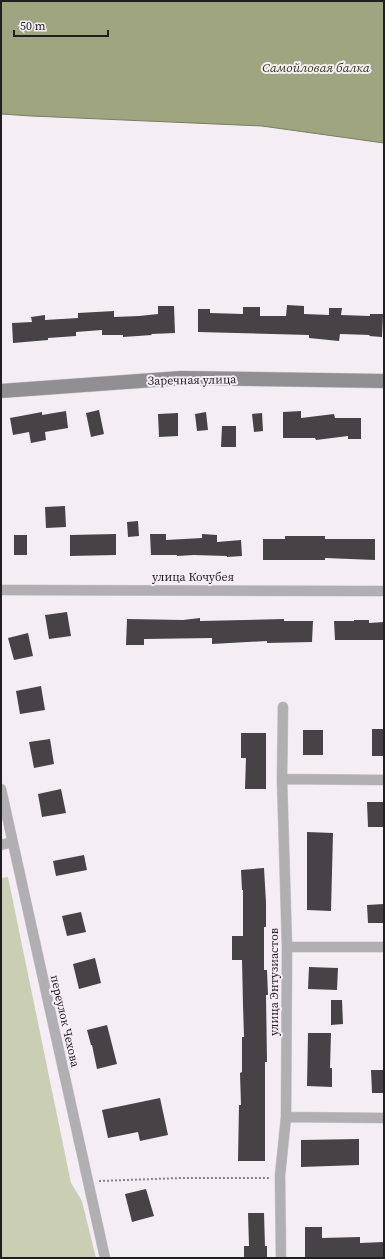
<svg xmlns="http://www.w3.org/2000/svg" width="385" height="1259" font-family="'Source Serif 4',serif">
<rect width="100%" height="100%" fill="#f4eef4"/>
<path fill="#cacfb4" d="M8,877L71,1183L82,1201L96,1258H1V878Z"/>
<path fill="#9ea57f" stroke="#787c62" d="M1,1H384V143L262,126L32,116L1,114Z"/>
<path fill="#464246" d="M287,305L304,306V314L329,315V308H342L341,315L370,316V314H383L382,337L369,336L370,335L340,334L339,341L309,338V335L198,332V309H210V313L243,314V307H260V316H286Z
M158,306H174L175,333L151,334L152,335L123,337V335H102V330L76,332V336L48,338V340L13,343L12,323L32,322L31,317L45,315V320L78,318V313L114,311V317L139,316L158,314Z
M99,410L104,434L91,437L86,413Z
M66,411L68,428L45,432L46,440L31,443L29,432L13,435L10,418L42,412V415Z
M301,411V418L334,414L335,418H361V439H348V436L316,440L315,438H283V412Z
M206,412L208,430L197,431L195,414Z
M178,413V436L159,437L158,414Z
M262,413L263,431L254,432L252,414Z
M222,426H236V447H221Z
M65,506L66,527L46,528L45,507Z
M138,521L139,536L128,537L127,522Z
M116,534V555L70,556V535Z
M150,534H166V540L202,538V534L217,535V542L241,540L242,556L227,557V556L194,555L177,556V555H151Z
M14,535H27V555H14Z
M285,536H325V539H375V560L325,558V560H263V539H285Z
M67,612L71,636L49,639L45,615Z
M200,618V621L284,619V621H313L312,642L267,643V641L212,644V638L144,639V645H126L127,619L183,620Z
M354,620H369V623L384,622V640H335L334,621H354Z
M28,633L33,656L14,660L8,638Z
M41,686L45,710L20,714L16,691Z
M372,729H384V756H372Z
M303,730H323V755H303Z
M241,733H266V789H245L246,758H241Z
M50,739L54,764L34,768L29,742Z
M61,789L66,813L42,817L38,794Z
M367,802H384V827H368Z
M307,832L333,833L331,911L307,910Z
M84,855L87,870L56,876L53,861Z
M264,868L266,902V927H264V970H267L268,995H266L267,1062H265V1161H238L239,1105H241L240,1073L242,1072V1037H244L243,1005L242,960H232V936H243V890H242L241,870Z
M384,904V923H368L367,905Z
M81,912L86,932L67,936L62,916Z
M95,958L101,983L79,989L73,964Z
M309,967L338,968L337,990L308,989Z
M331,1000H342L343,1024L331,1025Z
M107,1025L117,1064L97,1069L92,1045H91L87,1030Z
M308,1033H331L330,1068H332V1087L307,1086Z
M371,1070H384V1093H372Z
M160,1098L168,1135L140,1141L138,1132L108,1138L102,1110Z
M359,1139V1165L301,1167V1140Z
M146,1189L154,1216L132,1222L125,1194Z
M248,1213H264L265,1246H267V1258H244V1246H249Z
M305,1227H322V1238L360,1237V1243L384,1242V1258H305Z"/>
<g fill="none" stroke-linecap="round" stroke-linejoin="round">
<defs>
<path id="street" d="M1,590L384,591
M282,779L384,780
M1,789L105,1258
M1,845L12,842
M287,947H384
M286,1117L384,1118
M281,1258L280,1176L286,1117L287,947L282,779L283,707"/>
<path id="secondary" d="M1,391L181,378L384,381"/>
</defs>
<use href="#street" stroke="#cec9ce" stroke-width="11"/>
<use href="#secondary" stroke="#cec9ce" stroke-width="15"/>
<path stroke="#888488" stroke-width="2" stroke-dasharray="2 2" stroke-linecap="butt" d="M99,1181L181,1178H269"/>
<use href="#street" stroke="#b1afb1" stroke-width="10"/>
<use href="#secondary" stroke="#928f92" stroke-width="14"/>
</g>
<g text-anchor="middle" stroke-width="4" stroke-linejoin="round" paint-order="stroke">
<g font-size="12" fill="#201e20" stroke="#f4eef4">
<text transform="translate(192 380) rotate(-1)" y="4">Заречная улица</text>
<text x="193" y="581">улица Кочубея</text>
<text transform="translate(274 982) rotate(-90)" y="4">улица Энтузиастов</text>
<text transform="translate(65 1021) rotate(77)" y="4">переулок Чехова</text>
</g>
<g font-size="13" font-style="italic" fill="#353a0b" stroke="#f4eef4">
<text x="316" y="72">Самойловая балка</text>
</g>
</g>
<rect width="385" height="1259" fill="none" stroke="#201e20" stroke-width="4"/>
<path d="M14 30v6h94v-6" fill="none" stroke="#201e20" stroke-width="2"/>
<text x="20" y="30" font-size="12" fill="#201e20" stroke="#f4eef4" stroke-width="3" paint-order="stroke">50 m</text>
</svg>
